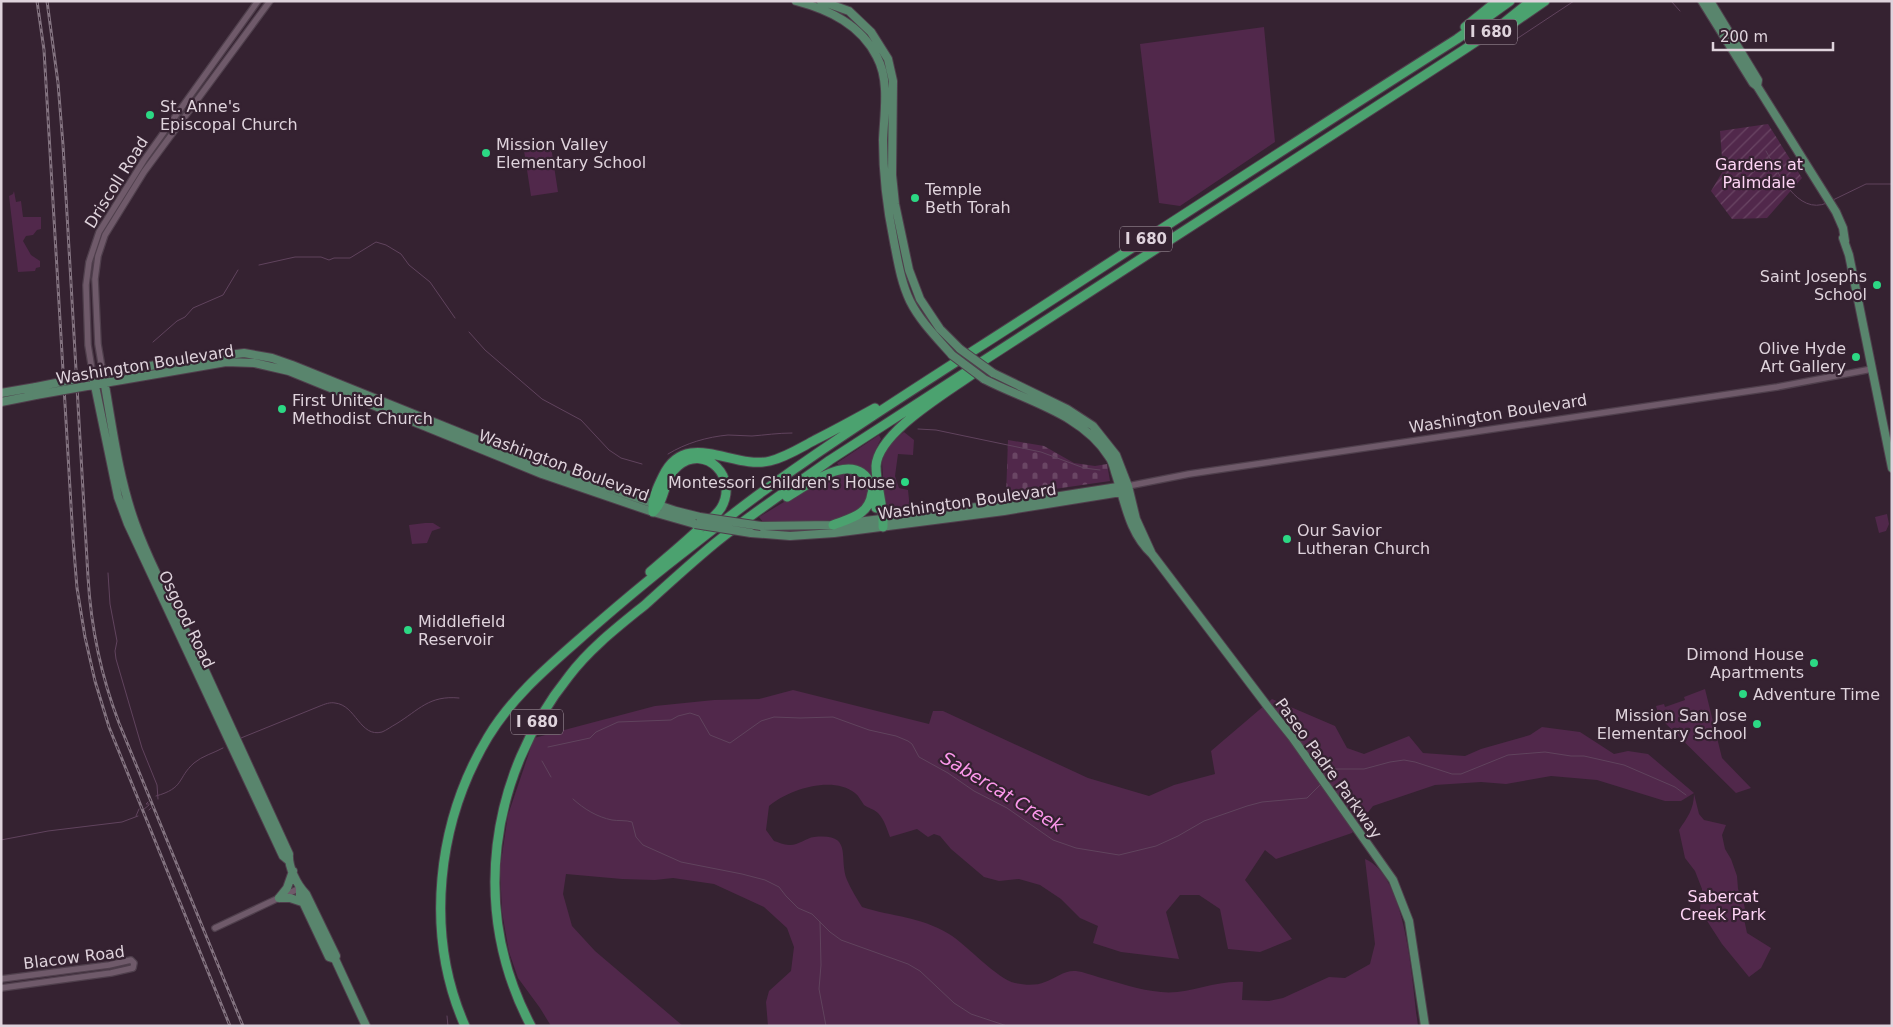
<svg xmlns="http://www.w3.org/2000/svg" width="1893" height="1027" font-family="'DejaVu Sans',sans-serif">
<defs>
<pattern id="cemetery-stones" width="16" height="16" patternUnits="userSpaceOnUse" patternTransform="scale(1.25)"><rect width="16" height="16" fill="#51284b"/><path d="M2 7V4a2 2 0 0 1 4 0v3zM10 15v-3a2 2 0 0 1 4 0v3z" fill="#6a4664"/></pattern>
<pattern id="garden-furrows" width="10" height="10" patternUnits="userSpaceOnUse" patternTransform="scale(1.25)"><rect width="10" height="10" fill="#51284b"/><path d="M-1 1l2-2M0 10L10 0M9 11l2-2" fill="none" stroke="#6a4664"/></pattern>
</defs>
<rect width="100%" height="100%" fill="#352231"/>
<path fill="#51284b" d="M1264,27L1275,142L1180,206L1159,203L1140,44Z
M550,140L558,192L531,196L523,144Z
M14,191L16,202L21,201L23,217H41V229L37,230L33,235L26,236L23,241L31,255L40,261V267L36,268L35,271L18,272L9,196L13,194Z
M904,432L914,440L913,455L898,454L895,476L899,488L908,490L910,509L894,511L889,509L887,505L884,495L882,462L887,446Z
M879,435L881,439C873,453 870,464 874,480L839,466L837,463Z
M842,470L859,475L867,488V501C863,506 858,512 853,515C841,523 779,523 763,522L759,517L824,478Z
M1887,514L1889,524L1886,531L1879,533L1875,517Z
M425,523H433L441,528L432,531L427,543L412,544L409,525Z
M1705,689L1722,758L1751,788L1736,793L1659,717L1656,706L1664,704L1665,707L1685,700L1684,697Z
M793,690L929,724L933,711H943L1088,778L1149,796L1174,785L1215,774L1211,751L1272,699L1335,726L1347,748L1364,754L1409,736L1423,753L1465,756L1481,749L1530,735L1542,727L1580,732L1614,754L1628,751L1648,754L1694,793L1681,801H1665L1597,780L1551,776L1506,784L1481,782L1435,785L1373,806L1352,833L1276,859L1265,850L1245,880L1292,939L1260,952L1228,949L1220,909L1199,895H1180L1166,912L1179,959L1121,952L1093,943L1098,926L1080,918L1061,899L1040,885L1019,879L999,881L984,877L951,849L940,836L934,834L928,837L917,829L890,837C887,829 884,819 878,813C874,809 868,808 864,805C861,801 859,796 855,793C832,775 788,790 769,806L766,830L774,841C778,842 784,845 789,845C797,846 806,838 814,837C854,833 838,857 847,880C851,889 857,899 862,907C893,917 919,916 949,934C967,945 997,979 1015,983C1024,985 1036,986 1045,982C1056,978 1064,970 1076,971C1084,972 1091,975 1098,977C1119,983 1139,990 1161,992C1189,995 1215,980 1243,982L1242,1000L1269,1001L1283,998L1329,977L1345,978L1370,964L1375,944L1365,859C1408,877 1412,985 1418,1026H768L766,1002L769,991L791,971L794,947L787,928L764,907L714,884L673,878L655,880L622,879L566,874L563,894L572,926L595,951L683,1026H551L540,1008L518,978L509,952L502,912L500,868L508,815L534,738L655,706L714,700L759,699Z
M1694,794L1699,814L1704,820L1726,825L1722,835L1725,849L1731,859L1737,876L1738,889L1743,900L1745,909L1743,914L1747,933L1771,948L1761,968L1749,977L1722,944L1700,910L1702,889L1695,871L1685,858L1679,830C1687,818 1694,809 1694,794Z"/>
<path fill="url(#cemetery-stones)" d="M1008,440L1044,446L1074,463L1095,466L1107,464L1110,481L1006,496Z"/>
<path fill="url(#garden-furrows)" d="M1768,124L1802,178L1767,218L1732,219L1711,191L1723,171L1720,131Z"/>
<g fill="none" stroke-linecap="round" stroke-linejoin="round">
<path stroke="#60435d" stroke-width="1" d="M1671,1L1680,11
M1515,40L1574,1
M1766,151C1778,172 1797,216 1827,203
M1833,200L1866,184H1892
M259,265L295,257H321L329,260L334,258H350L376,242L386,245L401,254L409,265L430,282L455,318
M469,332L485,350L542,399L581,420L609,450L621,458L642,464
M153,342L177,321L185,317L193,308L223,295L238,270
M918,429L936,430L1041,452L1084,468L1100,470
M668,454C686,443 707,437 728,435C736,435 744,436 752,436C765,435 778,433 792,433
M108,573L110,604L117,641L115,651L116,659L142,748L157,785L158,799
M241,738L320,706C325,704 330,702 335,703C356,705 360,738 382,732C387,730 392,726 396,724C419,710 429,695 459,698
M548,747L590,738L596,732L618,722L671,720L678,716L690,713L699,716L710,735L730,743L761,721L774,717L800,718L833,717L869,730L896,736L908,741L912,744L919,757L948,773L974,791L1007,808L1053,840L1076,848L1119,855L1156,846L1178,836L1204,821L1247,806L1262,802L1307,798L1321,784
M542,761L551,777
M1324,779L1326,775L1335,769H1364L1390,762L1404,760L1415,762L1452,774H1461L1508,755L1545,752L1571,756H1584L1624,765L1675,787L1686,795
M156,796C185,788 177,778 194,763C202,756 214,753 223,748
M573,799C584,809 597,817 612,820C618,821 626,820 632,822L636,837L643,845L681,862L742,874L765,880L779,887L786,896L798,908L812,914L830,932L841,940L908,964L920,971L954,1003L971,1014L1007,1026
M148,802L146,804H149
M143,810L149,805
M149,810L151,808
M136,816L139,809
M1,840L48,831L122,822L138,816
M820,922L821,965L819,989L826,1026
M447,1016L448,1026"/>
<defs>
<path id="minor" d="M103,374L98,344L95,279L98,256L105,235L144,172L270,1
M93,376L88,345L86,285L89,262L99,232L144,160L258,1
M1128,486L1189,474L1777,387L1872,369
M215,928L300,888
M1,979L109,965L131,960L134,963L133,968L111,973L1,988"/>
<path id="major" d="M796,1C830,10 861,25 877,57C890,81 884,114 883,140C883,175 887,208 894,242C898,262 901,282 910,301C920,321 937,338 952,355
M821,1L849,11L871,32L888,59L893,81L892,175L895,204L909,270L920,299L940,329L960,349
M1702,1L1753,83L1757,86L1836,212L1843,228L1845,241
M1710,1L1758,80L1757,86
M1843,238L1849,255L1892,468
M993,373L1067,409L1093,426L1116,455L1128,486L1136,519L1151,552
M103,374C112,424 118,476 135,523C151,568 176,611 197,653C228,720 258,787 289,854C288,867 297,885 306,894L336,956L335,959L366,1026
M86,377L179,361L244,353L272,358L292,365L545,467L676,511L700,517
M984,379C1026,401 1083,414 1109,457C1113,462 1114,469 1116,475C1125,502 1129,533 1152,554L1268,707L1292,737L1393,880L1409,921L1425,1026
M94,381L118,497L128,524L283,856L289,861
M87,386L226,362L254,363L289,371L542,474L653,512L695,524
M1,393L36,387
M1,402L36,395
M761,526L833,525L1041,499L1124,486
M751,533L790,536L834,533L1004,511L1121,492L1128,486
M300,888V897L304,904L329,957L335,959
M279,898L287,888L293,871
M279,898H290L302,902"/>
<path id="highway" d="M1465,27L1497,1
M1503,30L1545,1
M787,497C808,485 855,448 871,485C874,492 875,501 876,508
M653,512C652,499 657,488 663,476C686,428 733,470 770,461C786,457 800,448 815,440C835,430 855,419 875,408
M833,525C851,518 869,515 872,493
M883,527C884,506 876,486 876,466C878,432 948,392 974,373
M650,572C666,558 683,544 699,529C706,523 715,517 721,508C739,478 706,443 678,466C663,478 666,500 653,512
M465,1026C424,933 437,822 488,737C511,699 543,671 575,643C609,613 643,584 679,556C709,533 738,509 769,487C861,421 957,362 1052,300C1186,213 1321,125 1457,39L1510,1
M531,1026C470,911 489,776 569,676C590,648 619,626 646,604C668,584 691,563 714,544C751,514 791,488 830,460L1465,49L1501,25L1531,1"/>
</defs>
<use href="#minor" stroke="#4f3f4c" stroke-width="8"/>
<use href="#major" stroke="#4f3f4c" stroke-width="10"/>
<use href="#highway" stroke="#4f3f4c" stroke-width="11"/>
<use href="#minor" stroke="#6f5a6a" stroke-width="5.5"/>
<use href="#major" stroke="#59856d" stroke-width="8"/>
<use href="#highway" stroke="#4ba26f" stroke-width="9"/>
<defs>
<path id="rail" d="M37,1L44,50L73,539L77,588L85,637L95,681L109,727L230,1026
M47,1L58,83L63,145L88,577C91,628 101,676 119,723L243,1026"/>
</defs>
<use href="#rail" stroke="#837380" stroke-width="3"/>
<use href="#rail" stroke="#352231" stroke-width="1" stroke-dasharray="4" stroke-linecap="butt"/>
<defs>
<path id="major-bridge" d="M960,349L993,373
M952,355L984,379
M36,387L86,377
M36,395L87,386
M700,517L761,526
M695,524L751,533"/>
</defs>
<use href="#major-bridge" stroke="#4f3f4c" stroke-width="10" stroke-linecap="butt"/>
<use href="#major-bridge" stroke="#59856d" stroke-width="8"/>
</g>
<g fill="#2cd884" stroke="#352231" stroke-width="2">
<circle cx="150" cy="115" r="5"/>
<circle cx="486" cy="153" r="5"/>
<circle cx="915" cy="198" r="5"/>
<circle cx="1877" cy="285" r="5"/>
<circle cx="1856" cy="357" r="5"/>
<circle cx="282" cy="409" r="5"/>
<circle cx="905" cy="482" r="5"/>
<circle cx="1287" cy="539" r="5"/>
<circle cx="408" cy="630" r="5"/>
<circle cx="1814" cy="663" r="5"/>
<circle cx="1743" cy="694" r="5"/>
<circle cx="1757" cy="724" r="5"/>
</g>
<g text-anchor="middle" stroke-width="4.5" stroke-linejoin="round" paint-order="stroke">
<g fill="#352231" stroke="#ac9ea9" stroke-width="1">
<rect x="1465" y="19.5" width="52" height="25" rx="4"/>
<rect x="1120" y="226.5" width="52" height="25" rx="4"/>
<rect x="511" y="709.5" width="52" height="25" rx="4"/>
</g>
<g font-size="15" font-weight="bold" fill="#dfd3dc">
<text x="1491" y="37">I 680</text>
<text x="1146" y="244">I 680</text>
<text x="537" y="727">I 680</text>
</g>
<g font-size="16" fill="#dfd3dc" stroke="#352231" text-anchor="start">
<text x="160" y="112">St. Anne's<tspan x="160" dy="18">Episcopal Church</tspan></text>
<text x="496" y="150">Mission Valley<tspan x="496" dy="18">Elementary School</tspan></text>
<text x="925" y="195">Temple<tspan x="925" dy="18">Beth Torah</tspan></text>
<text x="1867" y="282" text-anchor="end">Saint Josephs<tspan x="1867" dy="18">School</tspan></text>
<text x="1846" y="354" text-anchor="end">Olive Hyde<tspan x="1846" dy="18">Art Gallery</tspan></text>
<text x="292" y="406">First United<tspan x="292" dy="18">Methodist Church</tspan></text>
<text x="895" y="488" text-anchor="end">Montessori Children's House</text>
<text x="1297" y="536">Our Savior<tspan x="1297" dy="18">Lutheran Church</tspan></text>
<text x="418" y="627">Middlefield<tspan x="418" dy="18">Reservoir</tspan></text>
<text x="1804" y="660" text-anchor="end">Dimond House<tspan x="1804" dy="18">Apartments</tspan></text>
<text x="1753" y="700">Adventure Time</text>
<text x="1747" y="721" text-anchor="end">Mission San Jose<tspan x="1747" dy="18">Elementary School</tspan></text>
</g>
<g font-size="16" fill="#fed4f5" stroke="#352231">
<text x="1759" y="170">Gardens at<tspan x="1759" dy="18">Palmdale</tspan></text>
<text x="1723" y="902">Sabercat<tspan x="1723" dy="18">Creek Park</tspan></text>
</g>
<g font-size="16" fill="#dfd3dc" stroke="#352231">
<text transform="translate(116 182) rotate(-58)" y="6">Driscoll Road</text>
<text transform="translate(145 364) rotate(-9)" y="6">Washington Boulevard</text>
<text transform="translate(1498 413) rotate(-9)" y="6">Washington Boulevard</text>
<text transform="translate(564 465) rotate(20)" y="6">Washington Boulevard</text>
<text transform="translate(967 501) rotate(-8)" y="6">Washington Boulevard</text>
<text transform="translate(187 619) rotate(64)" y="6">Osgood Road</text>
<text transform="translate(1329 768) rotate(54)" y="6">Paseo Padre Parkway</text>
<text transform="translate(74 957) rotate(-7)" y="6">Blacow Road</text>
</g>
<g font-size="18" font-style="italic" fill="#fc97eb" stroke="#352231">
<text transform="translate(1002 792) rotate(31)" y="6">Sabercat Creek</text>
</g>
</g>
<rect width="1893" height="1027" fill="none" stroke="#dfd3dc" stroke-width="5"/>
<path d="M1713 42v8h120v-8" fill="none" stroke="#dfd3dc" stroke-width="2.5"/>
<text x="1720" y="42" font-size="15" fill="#dfd3dc" stroke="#352231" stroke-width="4" paint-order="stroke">200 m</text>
</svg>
